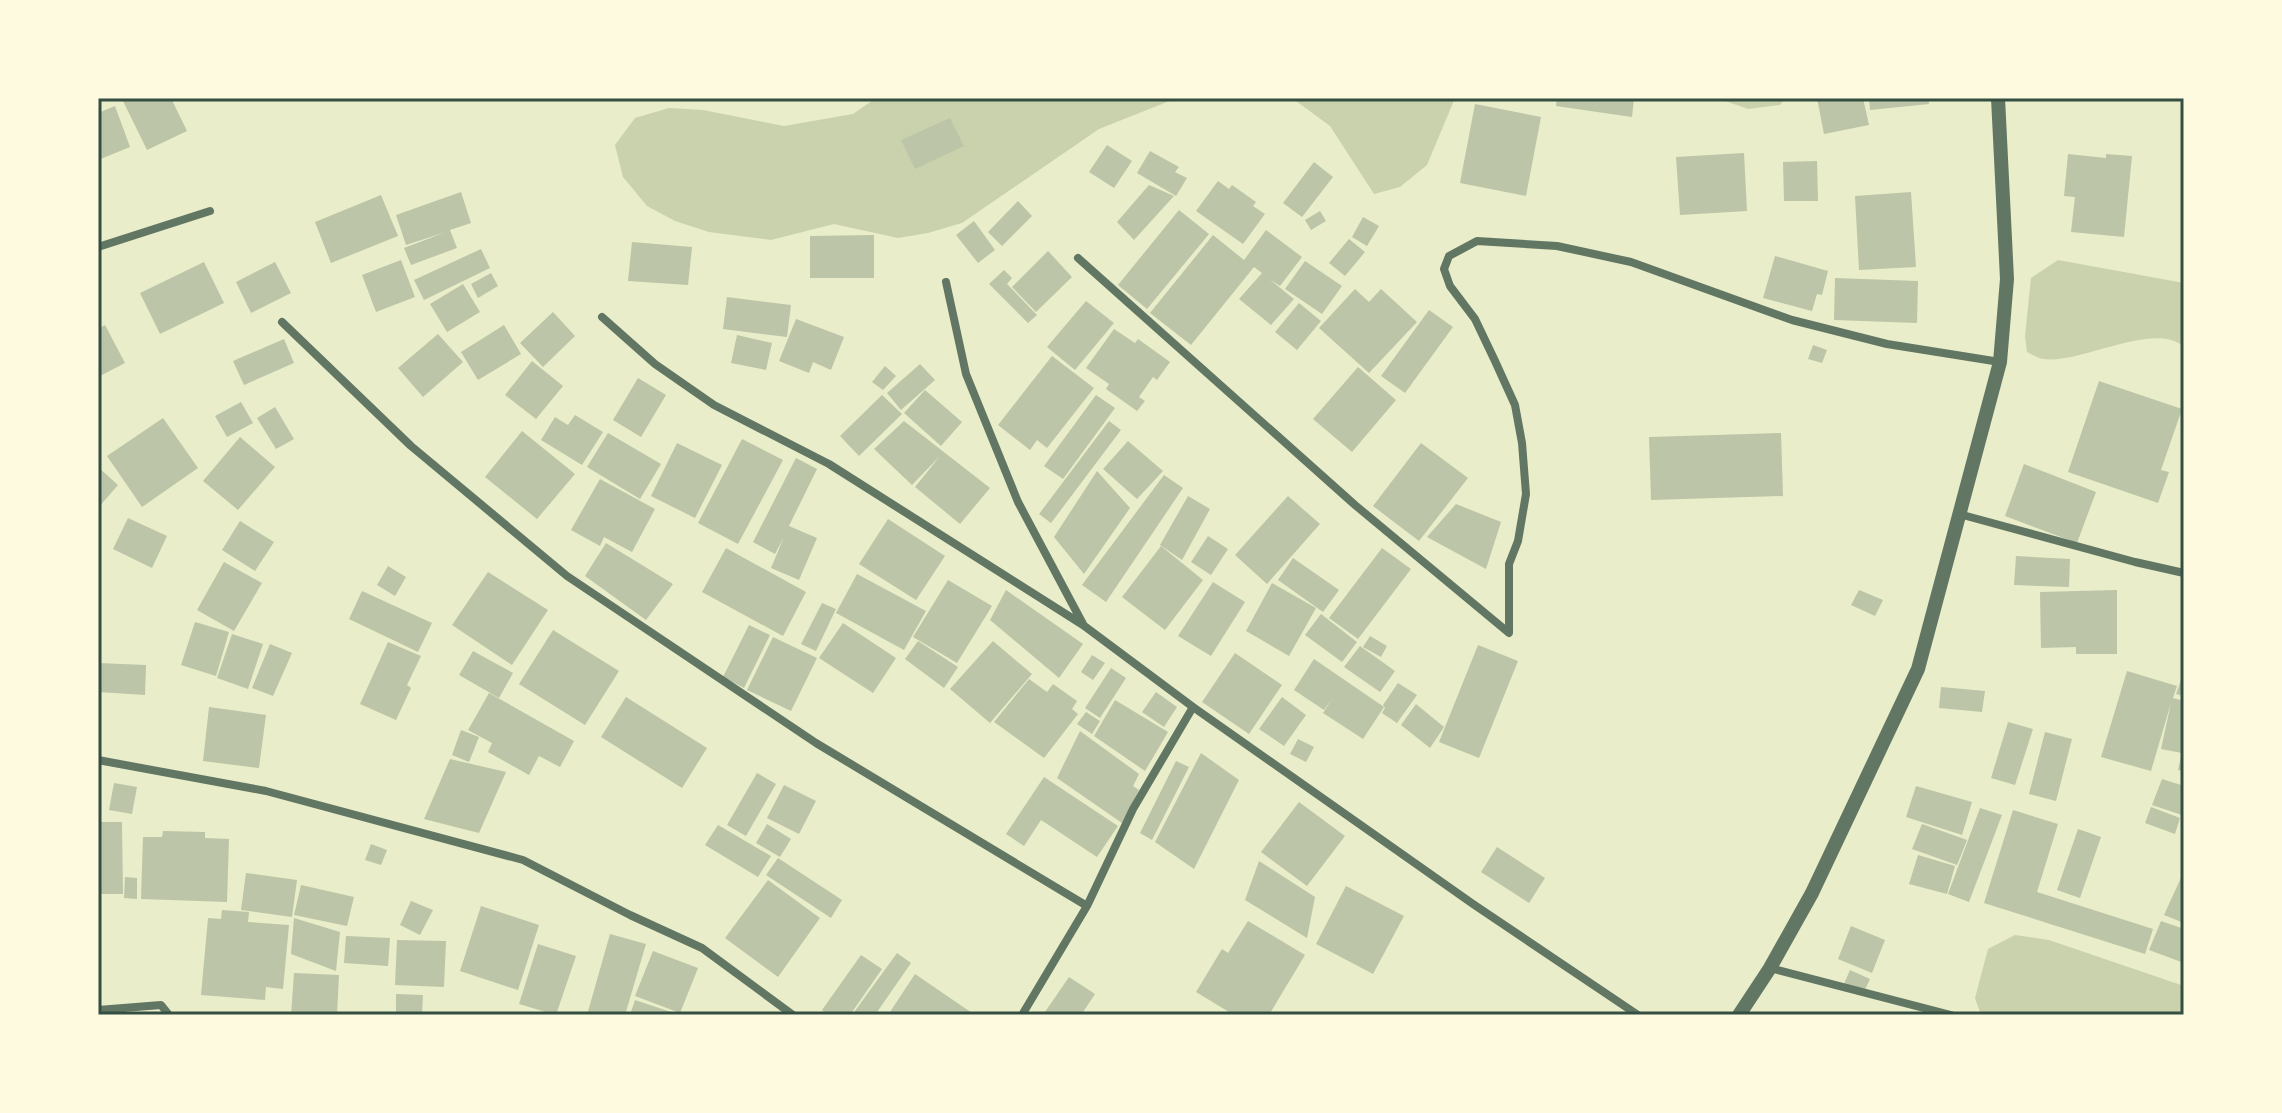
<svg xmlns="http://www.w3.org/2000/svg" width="2282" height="1113" font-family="Quicksand,sans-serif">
<rect width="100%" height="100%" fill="#e9edc9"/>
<path fill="#cad2ad" d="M876,98H1177L1099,129L962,223L928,233L898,238L834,224L771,240L709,232L675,221L647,206L623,177L615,145L635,118L669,108L703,110L784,126L853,114Z
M1292,98H1455L1427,165L1400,187L1374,194L1330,126Z
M1717,98H1785L1780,105L1748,109Z
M2058,260L2184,283V347C2155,320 2081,364 2044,359C2038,359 2032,354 2027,352L2025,336L2031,278Z
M2015,935L2049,940L2184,986V1015H1981L1975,998L1988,949Z"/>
<path fill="#bcc5a7" d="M130,98H171L187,131L147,150L123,101Z
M1557,98H1634L1632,117L1556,106Z
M1817,98H1863L1869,125L1824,134Z
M1869,98H1928L1929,104L1870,110Z
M1475,104L1541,117L1526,196L1460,183Z
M115,106L130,147L98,160V113Z
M950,118L964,146L915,169L901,140Z
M1107,145L1132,161L1114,188L1089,172Z
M1150,151L1179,167L1175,172L1187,178L1176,196L1137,173Z
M1744,153L1747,211L1680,215L1676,157Z
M2068,154L2106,158V154L2132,156L2124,237L2071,232L2075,197L2064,196Z
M1817,161L1818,201H1784L1783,162Z
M1314,162L1333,177L1302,217L1283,203Z
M1218,181L1229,189L1232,185L1256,202L1253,206L1265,214L1243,244L1196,211Z
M1149,185L1174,196L1134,240L1117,222Z
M461,192L471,223L450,230L457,248L411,265L404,248L446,232L406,245L396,215Z
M1911,192L1916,267L1859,270L1855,196Z
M381,195L398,236L331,263L315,222Z
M1018,201L1032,216L1002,246L988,232Z
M1179,210L1209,234L1147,309L1118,285Z
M1320,211L1326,221L1311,230L1305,220Z
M1363,217L1379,226L1367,246L1352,237Z
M974,221L995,250L978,263L956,235Z
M1266,230L1302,257L1280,286L1269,279L1294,299L1271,325L1239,299L1262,273L1254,267L1191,345L1150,313L1213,235L1244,260Z
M874,235V278H810V236Z
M1349,239L1365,252L1345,276L1329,263Z
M632,242L692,247L688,285L628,281Z
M481,249L490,268L424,300L414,280Z
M1048,251L1072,277L1036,312L1012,287Z
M1775,256L1828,271L1822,295L1817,294L1812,311L1763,298Z
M401,260L415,297L376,312L362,275Z
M1305,261L1342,286L1322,314L1285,289Z
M204,262L224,303L160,334L140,293Z
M275,262L291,293L251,313L236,282Z
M1004,270L1012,278L1007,284L1037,315L1028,323L989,284Z
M491,273L498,286L478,298L471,284Z
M1835,278L1918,281L1917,323L1834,320Z
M463,284L480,312L447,332L430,304Z
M1355,289L1369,302L1381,289L1417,322L1369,373L1319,328Z
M727,297L791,305L787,337L723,329Z
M1086,301L1114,323L1075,370L1047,347Z
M1299,303L1321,321L1297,350L1275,332Z
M1429,310L1453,327L1405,393L1381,376Z
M553,312L575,336L543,367L520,343Z
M796,319L844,337L831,370L813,362L809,373L779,361Z
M105,325L125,363L98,377V329Z
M504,325L521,354L478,380L461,352Z
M1114,329L1135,343L1138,339L1170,362L1157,380L1153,377L1139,397L1145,401L1137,411L1106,389L1109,384L1086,368Z
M438,334L463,362L423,397L398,368Z
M737,335L772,343L766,370L731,363Z
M284,339L294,363L244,385L233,361Z
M1813,345L1827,350L1822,363L1808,359Z
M1052,356L1094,388L1047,448L1037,440L1030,450L998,425Z
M532,361L563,386L536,419L505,395Z
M920,364L935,380L901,410L887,393Z
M885,366L896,376L883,390L872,382Z
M1358,367L1396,400L1352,452L1313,419Z
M638,378L666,395L641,437L613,420Z
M2099,381L2182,409L2161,470L2169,472L2158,503L2068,472Z
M925,390L962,422L941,446L904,413Z
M882,395L902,414L859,456L840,436Z
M1096,395L1115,408L1063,479L1044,466Z
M241,402L253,423L227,437L215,416Z
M275,407L294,439L276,449L257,418Z
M575,415L603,432L582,465L541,440L555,417L568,425Z
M163,418L198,468L142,507L107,456Z
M904,421L990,488L960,524L915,487L940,456L912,485L874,449Z
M1109,421L1121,430L1051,523L1039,514Z
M522,431L575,474L537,519L485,477Z
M608,433L661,464L640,499L587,467Z
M1781,433L1783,496L1651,500L1649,437Z
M240,437L275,467L238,510L203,481Z
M742,439L783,460L738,544L698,523Z
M1128,441L1163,471L1137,499L1103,469Z
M677,443L722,465L695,518L651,496Z
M1421,443L1468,478L1419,541L1373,506Z
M796,458L817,469L789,526L817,538L799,580L771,568L784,537L775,554L753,542Z
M2024,464L2096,492L2077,543L2005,516Z
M98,467L118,485L98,508Z
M1097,471L1130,508L1084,574L1054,537Z
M1164,475L1183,488L1106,602L1082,585Z
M600,479L655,509L632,552L604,537L600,546L571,530Z
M1188,496L1210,509L1182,560L1160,545Z
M1288,496L1320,524L1267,584L1235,555Z
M1456,504L1501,522L1486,569L1427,537Z
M128,518L167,536L152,568L113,549Z
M888,519L945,556L916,600L859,564Z
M240,521L274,542L255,571L222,550Z
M1208,536L1228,549L1211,575L1191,562Z
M606,543L673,584L646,620L585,576Z
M1161,546L1203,580L1165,630L1122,597Z
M726,548L806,592L783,636L702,592Z
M1382,548L1411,569L1358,639L1329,618Z
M2016,556L2070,559L2069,587L2014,585Z
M1293,558L1339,590L1323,612L1278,580Z
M224,562L262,583L234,631L197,610Z
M388,566L406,577L395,596L377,585Z
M488,572L548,610L512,665L452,625Z
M857,574L926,611L904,650L836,613Z
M948,580L992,606L957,663L913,637Z
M1213,582L1245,602L1211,656L1178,636Z
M1272,583L1316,608L1289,656L1246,631Z
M1006,590L1083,644L1059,678L990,620Z
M1859,590L1883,600L1875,616L1851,605Z
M2117,590V654H2076V647L2041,648L2040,592Z
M362,591L432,623L418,652L349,619Z
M822,603L836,609L816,651L801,644Z
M1321,614L1357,642L1342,662L1305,635Z
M195,622L229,632L216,676L181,665Z
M843,623L896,658L873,693L819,658Z
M749,625L770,635L744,688L723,677Z
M553,630L619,671L585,725L519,684Z
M232,634L263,644L248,689L217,678Z
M1370,636L1387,646L1381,657L1363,647Z
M773,637L817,658L791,711L747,690Z
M918,641L958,667L944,688L905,659Z
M993,641L1032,674L990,723L950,689Z
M388,642L421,656L407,685L411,688L396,720L360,704Z
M270,644L292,653L273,696L252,688Z
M1478,645L1518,661L1479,758L1439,742Z
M1360,646L1395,671L1380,692L1344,667Z
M473,651L513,673L499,698L459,675Z
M1235,653L1282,685L1249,734L1202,702Z
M1092,655L1105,663L1093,680L1081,672Z
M1314,659L1384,707L1363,739L1323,713L1332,699L1324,710L1294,690Z
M98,663L146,665L145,695L98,692Z
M1111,668L1126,678L1100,718L1085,708Z
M2127,671L2177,686L2173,698L2184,701V771L2178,770L2182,753L2161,749L2171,703L2151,771L2101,757Z
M2184,672V696L2176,694Z
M1029,679L1047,692L1053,684L1077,701L1072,709L1078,714L1044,758L994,722Z
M1398,683L1417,695L1397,723L1382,713L1385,708L1383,705Z
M1941,687L1985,691L1982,712L1939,708Z
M1156,692L1177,707L1164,727L1142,712Z
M489,693L574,741L560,767L539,756L529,775L488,752L492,743L468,730Z
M626,697L707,748L682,788L601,737Z
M1282,697L1306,715L1284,746L1259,729Z
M1115,700L1168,732L1145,771L1094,736Z
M1416,704L1444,727L1430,748L1401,725Z
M209,707L266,715L259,768L203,761Z
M1086,712L1100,721L1092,734L1077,724Z
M2008,722L2033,729L2015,785L1991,778Z
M461,730L479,737L469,762L452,755Z
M1080,731L1139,774L1133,786L1139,790L1122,823L1057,778Z
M2045,732L2072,739L2056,801L2029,794Z
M1298,739L1314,747L1306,762L1290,754Z
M1201,753L1239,780L1194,869L1155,842Z
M450,759L506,772L479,833L424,819Z
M1176,761L1189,767L1152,840L1140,833Z
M757,773L776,784L746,836L727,825Z
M1044,777L1118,826L1097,857L1041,820L1024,846L1006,834Z
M2162,779L2184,786L2182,815L2152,805Z
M114,783L137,787L132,814L109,810Z
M784,785L816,801L799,834L767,818Z
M1916,786L1972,802L1962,835L1906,817Z
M1299,802L1345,836L1307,886L1261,852Z
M2151,807L2180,818L2175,834L2145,823Z
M1980,808L2002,815L1969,902L1948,894Z
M2013,810L2058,824L2037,892L2153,929L2145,954L1984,903Z
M98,822H122L123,894H98Z
M767,824L791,839L780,857L756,843Z
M1922,824L1967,840L1957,865L1912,849Z
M718,825L771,856L758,877L705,845Z
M2078,829L2101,837L2080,898L2057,890Z
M163,831L205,832V838L229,839L227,902L141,899L143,837H162Z
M371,844L387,850L381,865L365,860Z
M1497,847L1545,878L1529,903L1481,872Z
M1918,855L1955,866L1947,894L1909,884Z
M778,858L842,900L831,918L766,875Z
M1259,861L1315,897L1307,938L1245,900Z
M2184,871V923L2164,915Z
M246,873L297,880L292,917L241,910Z
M125,877L137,878V899L124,898Z
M768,880L820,918L778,977L725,938Z
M301,885L354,897L347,926L294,915Z
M1346,886L1404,916L1373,974L1316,944Z
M411,901L433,910L420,935L400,925Z
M481,906L539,925L518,990L460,971Z
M222,910L249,912L248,922L289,925L283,989L266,987L265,1000L201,995L208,918L221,919Z
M294,918L340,932L336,971L291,954Z
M1248,921L1305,955L1269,1015H1234L1196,992L1222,949L1228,953Z
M2161,921L2184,929V963L2149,950Z
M1851,926L1885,940L1872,973L1838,959Z
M610,934L646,944L625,1015H587Z
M346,936L390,938L388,966L344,963Z
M397,940L446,941L444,987L395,985Z
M538,944L576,956L556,1015L519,1004Z
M653,951L698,968L680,1013L635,996Z
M897,953L911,963L875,1015H852Z
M861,955L882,969L850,1015H828L822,1010Z
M1850,970L1870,979L1864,992L1844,984Z
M294,973L339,975L337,1015H291Z
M915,974L975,1015H888Z
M1069,977L1095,994L1081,1015H1050L1045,1012Z
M396,994L423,995L422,1015H396Z
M635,1000L677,1014L676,1015H630Z"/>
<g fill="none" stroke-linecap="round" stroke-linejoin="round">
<path stroke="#617663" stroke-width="8" d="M98,247L210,211
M1078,258L1355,505L1509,633V564L1518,541L1526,494L1522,443L1515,405L1495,361L1475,319L1450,286L1444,269L1449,256L1477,241L1557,246L1631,262L1792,320L1887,344L2000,362
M946,282L966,374L1018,502L1083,624
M602,317L655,364L714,405L829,464L1083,625L1193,707L1473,904L1638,1015
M282,322L411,446L567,576L816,743L1087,906
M1959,514L2135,562L2184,573
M98,760L266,791L523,860L630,915L702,948L793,1015
M1770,968L1951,1015
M98,1010L161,1005L169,1015
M1022,1015L1087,906L1133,809L1193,707"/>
<path stroke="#617663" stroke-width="14" d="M1739,1015L1770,968L1812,893L1918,669L2000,362L2007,279L1998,98"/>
</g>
<rect width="2282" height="1113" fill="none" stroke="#fefae0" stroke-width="200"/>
<rect x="100" y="100" width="2082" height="913" fill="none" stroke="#344e41" stroke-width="3"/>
</svg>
